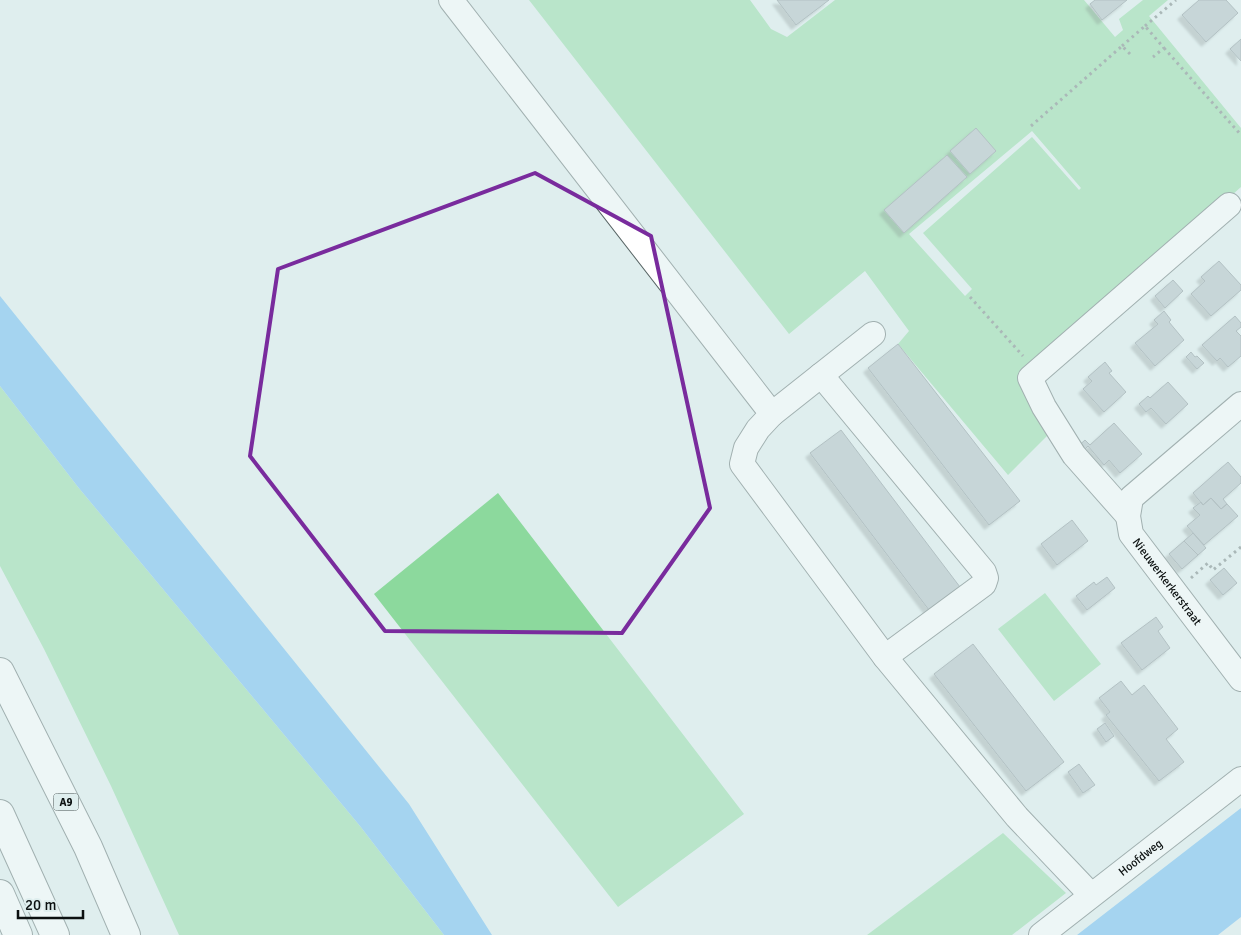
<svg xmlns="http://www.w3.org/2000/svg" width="1241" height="935" font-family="Signika,sans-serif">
<defs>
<filter id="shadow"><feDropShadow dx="-4.5" dy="4.5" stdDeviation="1" flood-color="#0004"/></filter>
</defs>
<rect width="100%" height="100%" fill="#dfeeee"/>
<path fill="#8cd99d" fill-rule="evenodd" d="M529,0H750L771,29L787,37L835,0H1084L1115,37L1123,30L1119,19L1143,0H1168L1149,16L1241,128V187L1040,365L1053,430L1008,475L898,344L909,331L865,271L789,334ZM1032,131L1081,188L1079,190L1032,137L923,233L972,289L965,296L909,234Z
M0,386L78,487L360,826L444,935H179L111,786L44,649L0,566Z
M498,493L744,814L618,907L374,594Z
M1045,593L1101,664L1054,701L998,629Z
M1003,833L1066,893L1012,935H867Z"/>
<path fill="#60b3f1" d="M0,296L409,804L492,935H444L360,826L78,487L0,386Z
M1241,808V917L1218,935H1077Z"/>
<path fill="#abb8bd" stroke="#7e8a8f" filter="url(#shadow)" d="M777,0H829L796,25Z
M1095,0H1127L1102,20L1090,4Z
M1199,0H1226L1238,13L1206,42L1182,15Z
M1241,39V61L1230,49Z
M976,128L996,151L970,174L950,151Z
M947,155L967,177L904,233L884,210Z
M1219,261L1241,285V290L1211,316L1191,294L1205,281L1201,277Z
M1173,280L1183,291L1165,308L1155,296Z
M1164,311L1171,320L1169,322L1184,340L1155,366L1135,343L1158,324L1154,320Z
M1235,316L1241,323V327L1236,331L1241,336V356L1228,367L1220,358L1217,361L1202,345Z
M898,344L1020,501L989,525L868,368Z
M1191,352L1195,357L1197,356L1204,363L1197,369L1186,357Z
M1105,362L1112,371L1109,373L1126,392L1104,412L1083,389L1092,381L1088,377Z
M1168,382L1188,404L1166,424L1151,408L1146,412L1139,404L1148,396L1150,398Z
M1114,423L1142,454L1120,473L1109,460L1104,465L1088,446L1081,453L1076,448L1085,440L1090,445Z
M841,430L960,587L929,610L810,453Z
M1228,462L1241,477V483L1223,499L1227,504L1221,509L1211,498L1203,505L1193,493Z
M1211,498L1221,509L1227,504L1238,516L1204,545L1187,526L1200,515L1193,508L1201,502L1203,505Z
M1072,520L1088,541L1057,565L1041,544Z
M1193,533L1206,548L1198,555L1184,541Z
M1184,541L1198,555L1182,569L1169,554Z
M1224,568L1237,583L1223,595L1210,580Z
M1107,577L1115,588L1087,610L1076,596L1094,582L1096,585Z
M1156,617L1163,627L1158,631L1170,648L1142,670L1121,643Z
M973,644L1064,762L1026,791L934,674Z
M1121,681L1132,695L1144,685L1178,729L1166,739L1184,762L1159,781L1106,715L1110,712L1099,698Z
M1105,723L1114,736L1106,742L1097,729Z
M1079,764L1095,785L1083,793L1068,772Z"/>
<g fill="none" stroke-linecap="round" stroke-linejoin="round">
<defs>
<g id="minor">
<path d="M451,0L772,414L758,429L746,448L742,464L885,657L1017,817L1091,895"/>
<path d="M821,375L984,572L986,578L984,584L885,657"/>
<path id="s1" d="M1241,404L1131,498L1128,516L1131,534L1241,679"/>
<path d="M772,414L873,334"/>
<path d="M1128,516L1074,455L1044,407L1030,378L1229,205"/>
<path id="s2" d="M1041,935L1241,779"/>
</g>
<path id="highway" d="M0,672L88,847L126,935
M0,814L55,935
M0,894L18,935"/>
</defs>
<use href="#minor" stroke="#586565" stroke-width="26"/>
<use href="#highway" stroke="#586565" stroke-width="30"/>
<path stroke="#6c7575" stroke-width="3" stroke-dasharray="2.5 4" stroke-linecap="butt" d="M1145,26L1176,0
M1122,46L1145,26L1164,48L1153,57
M1164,48L1241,135
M1031,126L1122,46L1132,56
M970,297L1023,356
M1191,578L1208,563L1213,570L1241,547"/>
<use href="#minor" stroke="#fff" stroke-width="24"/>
<use href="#highway" stroke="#fff" stroke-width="28"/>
</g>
<path d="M0 0H1241V935H0ZM535,173L651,236L710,508L622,633L385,631L250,456L278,269Z" fill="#dfeeee" fill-opacity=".55" fill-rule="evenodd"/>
<path fill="none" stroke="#792b9d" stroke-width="4" stroke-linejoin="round" d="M535,173L651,236L710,508L622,633L385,631L250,456L278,269Z"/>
<g text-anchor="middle" stroke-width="4.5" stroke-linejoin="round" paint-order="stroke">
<rect fill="#dfeeee" stroke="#4b5353" stroke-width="1" x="53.5" y="793.5" width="25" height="17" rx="4"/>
<g font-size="11" font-weight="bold" fill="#0b1010">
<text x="66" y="806">A9</text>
</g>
<g font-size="12" fill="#0b1010" stroke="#dfeeee">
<text dy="4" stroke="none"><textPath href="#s1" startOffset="241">Nieuwerkerkerstraat</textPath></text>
<text dy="4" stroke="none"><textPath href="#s2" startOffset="126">Hoofdweg</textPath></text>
</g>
</g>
<path d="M18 910v8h65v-8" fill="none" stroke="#0b1010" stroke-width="2.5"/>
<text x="25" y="910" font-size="15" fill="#0b1010" stroke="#dfeeee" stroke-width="4" paint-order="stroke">20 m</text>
</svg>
